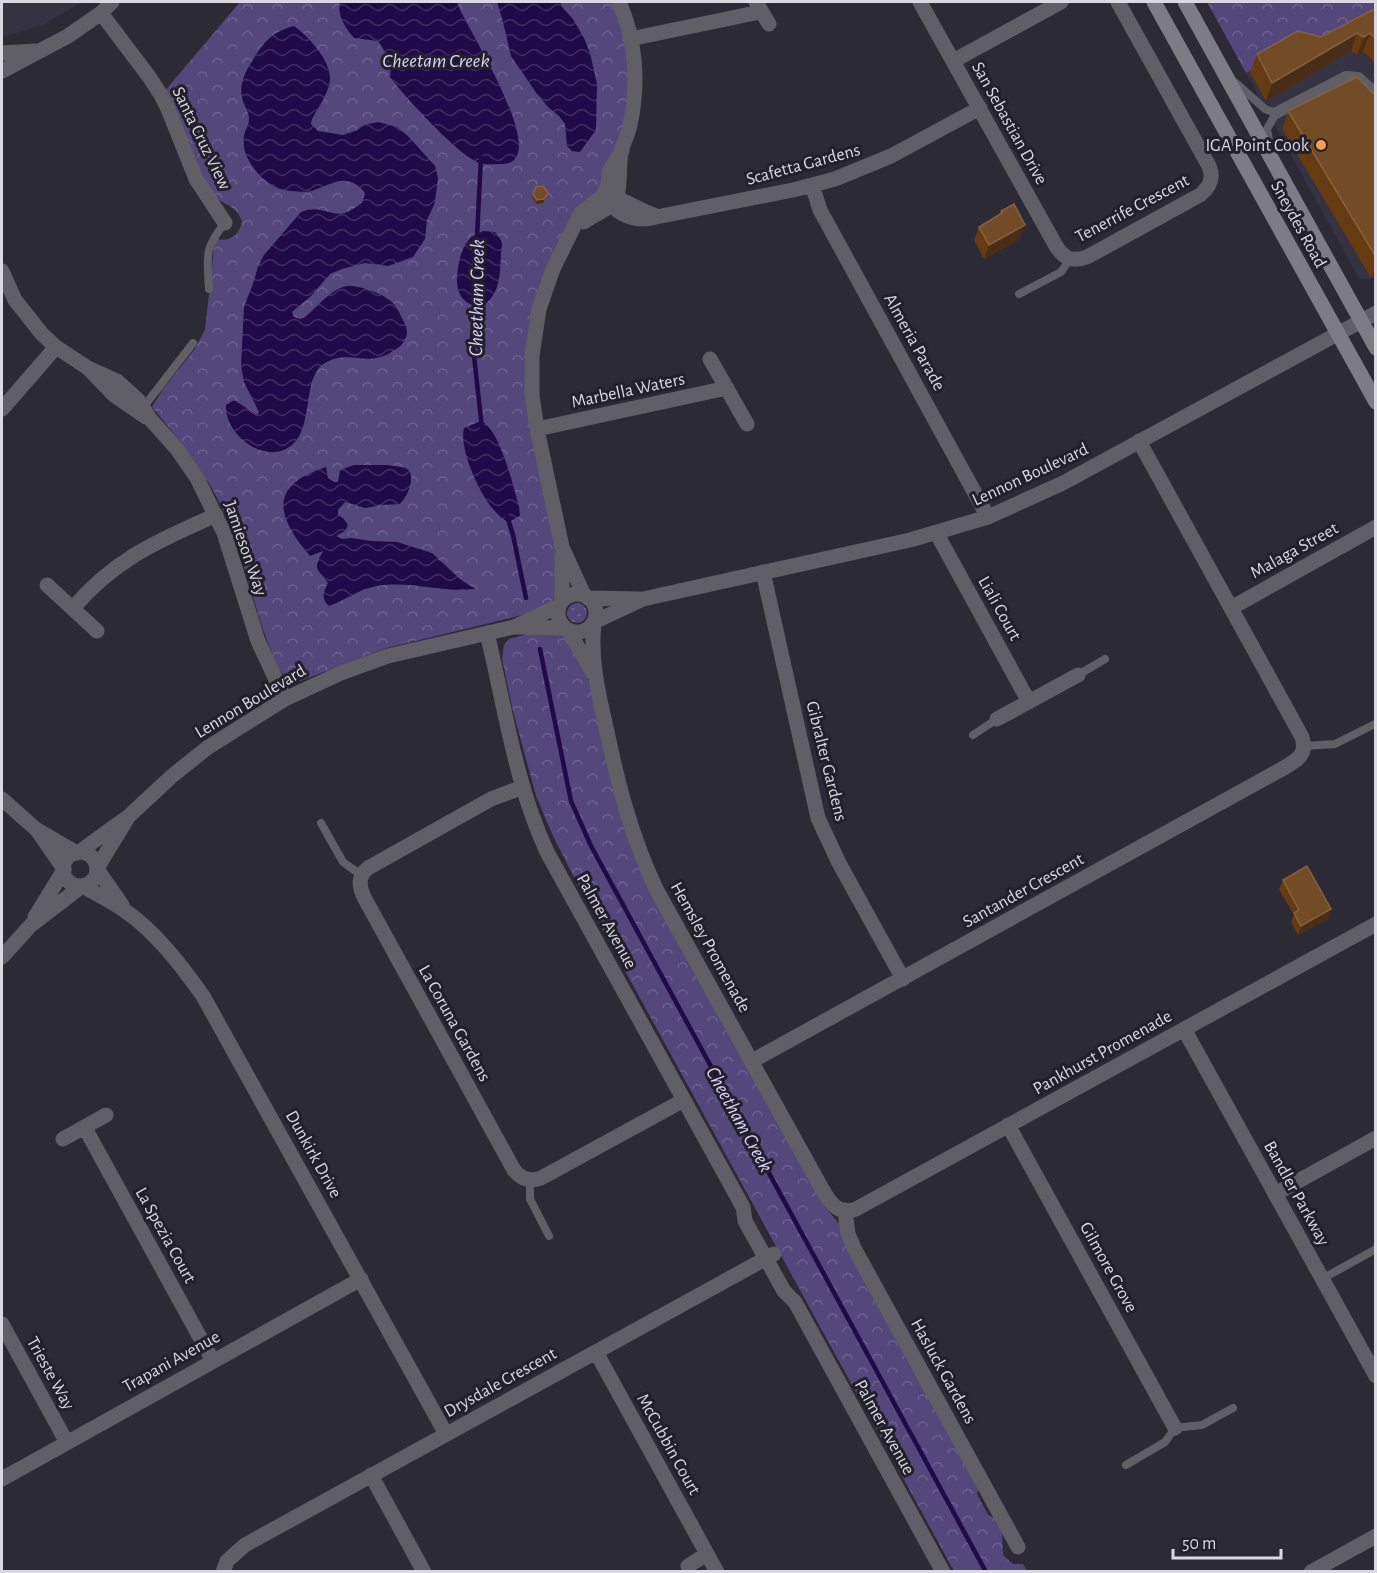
<svg xmlns="http://www.w3.org/2000/svg" width="1377" height="1573" font-family="'Alegreya Sans',sans-serif">
<defs>
<pattern id="park-crowns" width="20" height="18" patternUnits="userSpaceOnUse" patternTransform="scale(1.5)"><rect width="20" height="18" fill="#53477c"/><path d="M2 6a3 3 0 1 1 6 0M12 15a3 3 0 1 1 6 0" fill="none" stroke="#6b618e"/></pattern>
<pattern id="garden-dots" width="8" height="8" patternUnits="userSpaceOnUse" patternTransform="scale(1.5)"><rect width="8" height="8" fill="#53477c"/><path d="M2 2h.1M6 6h.1" fill="none" stroke="#6b618e" stroke-width="1.8" stroke-linecap="round"/></pattern>
<pattern id="water-waves" width="16" height="10" patternUnits="userSpaceOnUse" patternTransform="scale(1.5)"><rect width="16" height="10" fill="#210a49"/><path d="M0 5q4-4 8 0t8 0" fill="none" stroke="#412d63"/></pattern>
</defs>
<rect width="100%" height="100%" fill="#2c2a35"/>
<path fill="#353244" d="M2,2H82L43,25L6,36L2,35Z
M1375,21V277L1368,280L1359,278L1246,73L1291,48Z"/>
<path fill="url(#park-crowns)" d="M240,2H612C621,25 628,49 629,74C632,114 615,165 594,198L528,340L557,549L555,598L550,604L526,614L387,648L300,681L285,677C278,669 274,658 270,648C254,608 246,566 230,526C212,480 183,444 152,407L163,389L194,350L205,330L215,239C230,242 239,236 242,221C236,204 221,205 210,192L164,92Z
M1207,2H1375V21L1291,48L1246,73Z
M532,633L560,634L566,637L586,672L652,892L826,1208L840,1225L979,1488L977,1494L988,1515L995,1518L1002,1532L1003,1555L1013,1564H1023L1027,1571H954L578,885L553,836L536,796L513,711L502,659L504,645L509,639Z"/>
<path fill="url(#garden-dots)" d="M567 613a10 10 0 1 1 20 0a10 10 0 1 1-20 0Z"/>
<path fill="url(#water-waves)" d="M340,2H457C461,20 558,165 501,164C494,164 485,165 479,163C458,155 405,97 390,77C392,62 386,53 378,41L354,38C345,27 337,16 340,2Z
M497,2H560L563,8L573,19L584,38L590,53L597,84L596,130L580,152L572,151L567,146L565,124L559,116L549,108L537,94L511,56L503,22Z
M294,26C308,36 331,60 330,80C329,92 318,108 312,119L311,124L318,131L343,135L355,131L363,125L378,122L397,127L408,136L435,166L438,178L436,194L434,205L427,220L425,239L413,257L388,266L365,263L342,269L330,274L311,296L292,312L294,317L300,319L304,318C317,308 331,288 348,286C360,285 387,295 394,304C398,308 400,315 403,320C407,327 409,334 404,341C401,347 396,349 390,353C366,367 349,349 325,363C302,375 314,427 292,445C265,467 224,434 226,405L234,400L257,415L259,412L244,382L241,366L244,307L254,281L258,266L264,255L301,212C321,204 330,217 345,213C351,211 357,206 362,203L365,193C348,171 332,184 312,191C305,193 288,191 280,189C262,183 240,157 244,136C245,130 249,126 249,119C249,111 243,105 242,97C239,86 245,72 251,63C263,43 271,32 294,26Z
M483,231L495,232C498,236 502,240 502,244C502,248 501,251 501,254C500,270 501,295 483,305C479,307 474,306 470,304C453,296 456,274 460,258C463,246 470,234 483,231Z
M481,421C500,429 513,486 519,506L520,516L509,522C486,514 458,450 464,428Z
M354,465H388L406,468L410,472C414,482 407,497 400,504L381,505L365,508L345,502L338,510V515L343,518L348,525L345,531L336,536L342,539L351,538L371,541L397,542L432,553L460,579L475,589C442,593 410,580 377,586C359,589 346,600 329,606C321,599 323,592 328,583C316,567 313,570 323,551L310,556C277,517 267,486 326,467L328,478L334,482H338L340,470Z"/>
<g fill="none" stroke-linecap="round" stroke-linejoin="round">
<path stroke="#210a49" stroke-width="4.5" d="M477,236L481,158
M475,302L472,338L482,428
M507,516L513,535L526,598
M540,649L571,801L591,846L986,1572"/>
<path stroke="#605f65" stroke-width="8" d="M1236,83L1265,109L1276,113L1267,129L1270,146
M209,289C207,257 204,248 225,223
M1019,294L1061,272L1070,259
M142,409L193,343
M1078,675L1105,659
M973,735L997,719
M1304,746L1335,744L1375,724
M321,823L343,862L361,875
M530,1180V1199L549,1236
M1322,1279L1376,1249
M1126,1465L1165,1442L1175,1428L1202,1425L1233,1408"/>
<path stroke="#605f65" stroke-width="12" d="M1276,113L1346,77L1358,78L1376,94"/>
<path stroke="#605f65" stroke-width="15" d="M756,2L769,24
M920,2L1056,246C1064,259 1072,262 1087,257L1200,195C1210,187 1214,178 1209,166L1118,2
M101,13L150,78L161,95L168,109L196,179L225,223
M630,39L760,12
M2,53L35,51
M953,61L1061,2
M2,71L68,36L101,13L112,2
M812,185L820,210L988,517
M604,195C615,211 625,219 646,219L793,190L835,179L891,156L980,108
M608,195C624,199 638,210 654,215
M584,222C595,213 610,211 617,197C620,190 619,162 621,151C624,142 628,134 630,125C639,84 636,39 619,2
M710,359L747,424
M2,409L56,347
M537,429L727,388
M937,534L1029,702
M763,572L818,818L839,863L903,979
M47,585L97,631
M584,595L562,547L537,429L532,395V356L539,309L553,269L580,214L604,195L608,184L609,171L622,151
M562,601V556
M73,608C116,558 158,541 216,515
M1231,608L1376,527
M594,623C590,659 598,692 606,727C618,785 631,835 656,889L821,1187C829,1201 837,1216 856,1209L1376,924
M568,630L593,673
M997,719L1078,675
M523,787L491,799L368,868C357,877 359,887 365,899L514,1170C521,1179 530,1182 541,1178L684,1100
M2,799L37,830L64,869
M39,831L77,853
M97,869L122,905
M83,886C96,894 111,901 124,910C156,932 181,965 203,996L446,1434
M1184,1029L1376,1376
M752,1061L1282,769C1296,761 1308,755 1302,737L1139,441
M1008,1125L1175,1428
M85,1128L213,1361
M63,1139L106,1115
M1275,1194L1376,1138
M845,1210L848,1234L854,1248L1018,1547
M2,1324L66,1441
M596,1352L717,1572
M371,1475L424,1572
M2,1479L361,1279
M688,1566L707,1554
M223,1572L227,1561L245,1545L774,1254
M1311,1572L1376,1536"/>
<path stroke="#605f65" stroke-width="15" d="M2,271L15,300L42,334L56,347L88,368L114,395L146,417
M88,368L117,381L138,400L151,420L177,449L197,478L224,533L258,641L285,699
M558 613a19 19 0 1 1 38 0a19 19 0 1 1-38 0Z
M588,598L640,599
M594,622L643,599L910,540L988,517L1063,483L1376,313
M517,627L565,628
M487,633C505,707 515,783 547,852L743,1207L745,1221L784,1291L795,1302L943,1572
M79,852L129,816L172,776L207,748L285,699L341,673L388,656L514,627L559,606
M63 869a17 17 0 1 1 34 0a17 17 0 1 1-34 0Z
M97,868L127,819
M35,917L64,870
M2,957L31,925L82,886"/>
<path stroke="#7d7c85" stroke-width="15" d="M1154,2L1376,402
M1185,2L1376,348"/>
</g>
<path fill="#673b11" d="M1376,8V64L1363,51L1357,55L1351,51L1266,101L1250,72L1257,54L1321,37Z
M1376,96V276L1371,278L1282,129L1288,111Z
M536,187L548,193L543,203L536,204L532,198Z
M1001,211L1020,239L984,259L974,240L979,227L999,215Z
M1283,880L1328,919L1298,935L1291,922L1294,915L1279,889Z"/>
<path fill="#4a2d16" d="M1357,33L1351,51L1266,101L1272,83Z
M1370,33L1363,51L1357,55L1364,37Z
M548,193L543,203L536,204L537,200Z
M1025,225L1020,239L984,259L989,245Z
M1376,265V276L1371,278Z
M1331,909L1328,919L1298,935L1301,926Z"/>
<path fill="#734c27" stroke="#836244" stroke-width="1.5" d="M1376,8V39L1370,33L1364,37L1357,33L1272,83L1257,54L1298,31L1321,37Z
M1357,77L1376,96V257L1288,111Z
M543,186L548,193L544,199L537,200L533,194L536,187Z
M1014,204L1025,225L989,245L979,227L1002,213L1001,211Z
M1307,866L1331,909L1301,926L1294,913L1299,910L1283,880Z"/>
<circle fill="#fc9d53" stroke="#22202b" stroke-width="2" cx="1321" cy="145" r="6"/>
<g text-anchor="middle" stroke-width="6" stroke-linejoin="round" paint-order="stroke">
<g font-size="18" fill="#dad9e1" stroke="#22202b">
<text transform="translate(1010 123) rotate(61)" y="6">San Sebastian Drive</text>
<text transform="translate(202 138) rotate(64)" y="6">Santa Cruz View</text>
<text transform="translate(803 164) rotate(-15)" y="6">Scafetta Gardens</text>
<text transform="translate(1132 208) rotate(-28)" y="6">Tenerrife Crescent</text>
<text transform="translate(1299 224) rotate(61)" y="6">Sneydes Road</text>
<text transform="translate(915 342) rotate(61)" y="6">Almeria Parade</text>
<text transform="translate(628 390) rotate(-12)" y="6">Marbella Waters</text>
<text transform="translate(1030 474) rotate(-25)" y="6">Lennon Boulevard</text>
<text transform="translate(246 548) rotate(71)" y="6">Jamieson Way</text>
<text transform="translate(1294 550) rotate(-29)" y="6">Malaga Street</text>
<text transform="translate(1000 608) rotate(61)" y="6">Liali Court</text>
<text transform="translate(250 701) rotate(-31)" y="6">Lennon Boulevard</text>
<text transform="translate(827 761) rotate(76)" y="6">Gibralter Gardens</text>
<text transform="translate(1023 890) rotate(-29)" y="6">Santander Crescent</text>
<text transform="translate(607 921) rotate(61)" y="6">Palmer Avenue</text>
<text transform="translate(711 947) rotate(61)" y="6">Hemsley Promenade</text>
<text transform="translate(455 1023) rotate(61)" y="6">La Coruna Gardens</text>
<text transform="translate(1102 1052) rotate(-29)" y="6">Pankhurst Promenade</text>
<text transform="translate(314 1154) rotate(61)" y="6">Dunkirk Drive</text>
<text transform="translate(1297 1193) rotate(61)" y="6">Bandler Parkway</text>
<text transform="translate(166 1235) rotate(61)" y="6">La Spezia Court</text>
<text transform="translate(1109 1267) rotate(61)" y="6">Gilmore Grove</text>
<text transform="translate(171 1361) rotate(-29)" y="6">Trapani Avenue</text>
<text transform="translate(944 1371) rotate(61)" y="6">Hasluck Gardens</text>
<text transform="translate(51 1373) rotate(61)" y="6">Trieste Way</text>
<text transform="translate(500 1382) rotate(-29)" y="6">Drysdale Crescent</text>
<text transform="translate(885 1427) rotate(61)" y="6">Palmer Avenue</text>
<text transform="translate(669 1444) rotate(61)" y="6">McCubbin Court</text>
</g>
<g font-size="18" fill="#dad9e1" stroke="#22202b" text-anchor="end">
<text x="1309" y="151">IGA Point Cook</text>
</g>
<g font-size="20" font-style="italic" fill="#dad3fb" stroke="#22202b">
<text x="436" y="67">Cheetam Creek</text>
<text transform="translate(476 298) rotate(-89)" y="7">Cheetham Creek</text>
<text transform="translate(740 1119) rotate(61)" y="7">Cheetham Creek</text>
</g>
</g>
<rect width="1377" height="1573" fill="none" stroke="#dad9e1" stroke-width="6"/>
<path d="M1173 1549v9h108v-9" fill="none" stroke="#dad9e1" stroke-width="3"/>
<text x="1182" y="1549" font-size="18" fill="#dad9e1" stroke="#22202b" stroke-width="4.5" paint-order="stroke">50 m</text>
</svg>
